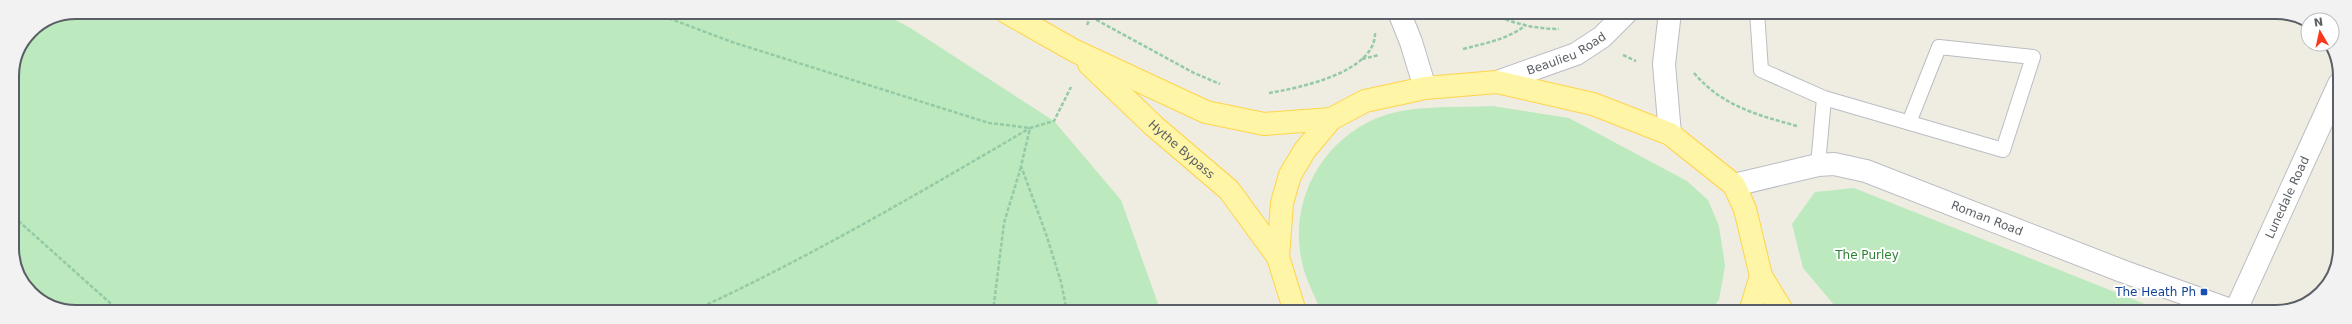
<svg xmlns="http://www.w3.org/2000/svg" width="2352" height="324" font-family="'DejaVu Sans',sans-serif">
<rect width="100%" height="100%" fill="#efede2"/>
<path fill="#bce9be" d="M76,12H881L912,29L1054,121L1121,200L1161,312L68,311L34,296L14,264L12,76L31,31Z
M1492,106L1569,118L1687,181L1708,200L1719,226L1725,266L1719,300L1709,312H1321C1316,298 1308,284 1304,270C1286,209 1317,144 1375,119C1407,104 1457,108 1492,106Z
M1854,188L2165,312H1840L1803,268L1792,224L1815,192Z"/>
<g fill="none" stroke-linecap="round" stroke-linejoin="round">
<defs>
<path id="service" d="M1757,12L1761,70L1824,98L1818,165
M1824,98L2003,150L2033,57L1939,47L1912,115"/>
<g id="minor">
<path d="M1399,12L1411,42L1425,88"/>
<path id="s1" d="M1734,185L1818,165L1834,164L1866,171L2122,271L2236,312"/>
<path id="s2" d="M2235,312L2339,84"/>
</g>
<g id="tertiary">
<path d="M1670,12L1664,64L1670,134"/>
<path id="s3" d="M1497,82L1576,54L1602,37L1627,12"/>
</g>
<g id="primary">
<path d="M1006,12L1075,51L1206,112L1264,124L1331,119"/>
<path id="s4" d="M1089,64L1154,126L1229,190L1278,257"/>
<path d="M1761,276L1783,312"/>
<path d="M1295,312L1278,257L1282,203L1290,175L1305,150L1331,119L1365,101L1425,88L1497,82L1593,104L1670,134L1734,185L1745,209L1761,276L1750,312"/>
</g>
</defs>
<use href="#service" stroke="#babdc3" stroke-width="16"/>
<use href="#minor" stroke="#babdc3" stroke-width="24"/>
<use href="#tertiary" stroke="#babdc3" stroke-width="24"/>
<use href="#primary" stroke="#ffd44b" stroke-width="24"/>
<path stroke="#94caa6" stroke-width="2.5" stroke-dasharray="4 2" stroke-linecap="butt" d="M652,12L732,42L989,123L1030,128
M1489,12C1511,23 1534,29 1559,29
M1091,17L1194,73L1220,84
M1087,25L1093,12
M1463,49C1486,43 1505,40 1525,26
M1623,55L1636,61
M1362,59L1379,55
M1694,73C1722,106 1757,115 1797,126
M1269,93C1299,88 1377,72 1375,32
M14,217L119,311
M691,312C807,259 921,192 1030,128
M993,312L1004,223L1021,167
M1067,312L1061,282L1046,234L1021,166L1030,128L1054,121L1071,87"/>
<use href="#service" stroke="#fff" stroke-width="14"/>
<use href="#minor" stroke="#fff" stroke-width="22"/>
<use href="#tertiary" stroke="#fff" stroke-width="22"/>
<use href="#primary" stroke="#fff5a7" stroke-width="22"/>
</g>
<rect fill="#1a4fb4" stroke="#fff" stroke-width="1.5" x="2200" y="288" width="8" height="8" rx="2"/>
<g text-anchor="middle" stroke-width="4" stroke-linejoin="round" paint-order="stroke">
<g font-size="12" fill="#5a5f65" stroke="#fff">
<text dy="4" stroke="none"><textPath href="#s3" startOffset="75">Beaulieu Road</textPath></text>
<text dy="4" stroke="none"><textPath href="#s4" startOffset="126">Hythe Bypass</textPath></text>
<text dy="4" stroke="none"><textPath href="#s2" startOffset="126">Lunedale Road</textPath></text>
<text dy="4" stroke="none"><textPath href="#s1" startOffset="265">Roman Road</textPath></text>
</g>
<g font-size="12" fill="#2c8333" stroke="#fff">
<text x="1867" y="259">The Purley</text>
</g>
<g font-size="12" fill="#164399" stroke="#fff" text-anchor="end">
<text x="2196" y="296">The Heath Ph</text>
</g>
</g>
<path d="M0 0H2352V324H0ZM76 19H2276A57 57 0 0 1 2333 76V248A57 57 0 0 1 2276 305H76A57 57 0 0 1 19 248V76A57 57 0 0 1 76 19Z" fill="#f2f2f3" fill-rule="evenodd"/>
<path fill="none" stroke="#5a5f65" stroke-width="2" d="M76 19H2276A57 57 0 0 1 2333 76V248A57 57 0 0 1 2276 305H76A57 57 0 0 1 19 248V76A57 57 0 0 1 76 19Z"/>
<g transform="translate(2320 32) rotate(351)"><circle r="19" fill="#ffffff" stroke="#bdbfc1"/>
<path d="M0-3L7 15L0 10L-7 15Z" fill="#fa381e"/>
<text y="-6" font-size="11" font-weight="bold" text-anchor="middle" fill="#5a5f65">N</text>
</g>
</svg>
